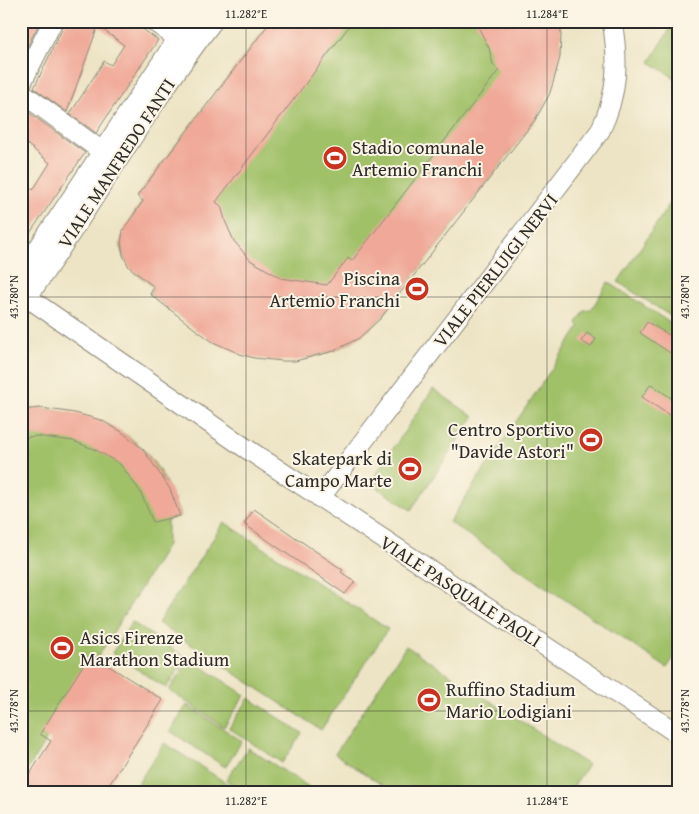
<svg xmlns="http://www.w3.org/2000/svg" width="699" height="814" font-family="'Gentium Book Plus',serif">
<rect width="100%" height="100%" fill="#fcf5e5"/>
<filter id="ink" filterUnits="userSpaceOnUse"><feTurbulence type="fractalNoise" baseFrequency=".02" numOctaves="2"/><feDisplacementMap in="SourceGraphic" scale="10" xChannelSelector="R" yChannelSelector="G"/><feConvolveMatrix kernelMatrix="1 2 1 2 8 2 1 2 1" color-interpolation-filters="sRGB"/></filter>
<filter id="wash" filterUnits="userSpaceOnUse"><feTurbulence type="fractalNoise" baseFrequency=".0096" numOctaves="4" result="noise"/><feDisplacementMap in="SourceGraphic" scale="20" xChannelSelector="R" yChannelSelector="G"/><feGaussianBlur stdDeviation="1.12" result="paint"/><feColorMatrix in="noise" values="0 0 0 0 0 0 0 0 0 0 0 0 0 0 0 0 0 1.4 0 .05"/><feComposite in="paint" operator="in"/></filter>
<g filter="url(#wash)">
<rect width="100%" height="100%" fill="#ede4c5"/>
<path fill="#a1c169" stroke="#66764a" d="M271,21H560C563,58 554,89 535,120L380,319C361,339 338,352 311,357C243,371 200,332 150,294L154,287C111,256 113,242 143,201L137,196Z
M675,21H678V80L650,62Z
M678,191V321L618,282Z
M608,282L678,328V651L667,668L449,522L579,328L577,322L585,311L591,310Z
M433,389L474,417L411,510L370,483Z
M41,408C119,419 153,440 180,516L167,520V545L160,557L26,772L21,774V410Z
M224,522L388,629L321,730L158,623Z
M132,622L186,658L166,688L112,653Z
M406,646L588,765L569,793H394L335,754Z
M190,659L245,695L224,727L169,690Z
M249,698L302,733L282,763L229,728Z
M187,705L242,741L225,767L170,731Z
M164,743L242,793H132Z
M248,748L309,787L306,793H245L226,780Z"/>
<g id="blocks">
<path fill="#f0a998" d="M21,21H40L21,59Z
M66,21H131L158,40L96,133L70,114L104,61L111,65L124,45L98,26L67,112L34,88Z
M271,21H353L216,202L221,206L226,223L234,241L250,260L281,278L327,285L348,258L352,261L499,70L493,65L489,48L475,21H561V34L560,57L553,83L549,95L535,120L380,319L359,338L334,351L295,361H282L254,358L240,354L213,342L195,329L150,294L154,287L129,267L123,255L121,243L123,230L143,201L137,196Z
M21,107L85,153L21,246V183L33,190L50,163L21,139Z
M647,322L678,340V358L640,333Z
M587,333L596,339L591,347L581,341Z
M651,384L678,403V421L642,397Z
M41,408L75,413L101,420L122,432L143,449L170,489L180,516L153,522L140,491L120,464L96,450L73,441L36,436L21,438V410Z
M254,509L343,570L341,572L355,582L345,594L244,524Z
M90,654L163,700L104,793H21V788L51,741L40,734Z"/>
</g>
</g>
<g filter="url(#ink)">
<use href="#blocks" fill-opacity="0" stroke="#8c8878" stroke-width="1"/>
<g fill="none" stroke-linecap="round" stroke-linejoin="round">
<defs>
<path id="minor" d="M153,21L187,45
M21,84L53,21
M21,92L111,158
M21,274L189,21
M21,293L244,447L678,734
M21,306C88,214 143,112 213,21
M320,498L600,131C618,94 619,61 612,21"/>
</defs>
<use href="#minor" stroke="#8c8878" stroke-width="21"/>
<use href="#minor" stroke="#fff" stroke-width="19"/>
</g>
</g>
<path fill="none" stroke="#2b2b2b" stroke-width="1" stroke-opacity="0.45" d="M246,21V793M547,21V793M21,297H678M21,711H678"/>
<defs>
<symbol id="stadium-disc" viewBox="-11 -11 22 22"><circle r="9.5" fill="#c8321e" stroke="#fcf5e5"/><path d="M0-5a6.5 5 0 1 0 0 10a6.5 5 0 1 0 0-10ZM-3.5-1.8h7v3.6h-7Z" fill="#fff"/></symbol>
</defs>
<g fill-rule="evenodd">
<use href="#stadium-disc" x="321" y="144" width="28" height="28"/>
<use href="#stadium-disc" x="403" y="275" width="28" height="28"/>
<use href="#stadium-disc" x="577" y="426" width="28" height="28"/>
<use href="#stadium-disc" x="396" y="455" width="28" height="28"/>
<use href="#stadium-disc" x="48" y="634" width="28" height="28"/>
<use href="#stadium-disc" x="415" y="686" width="28" height="28"/>
</g>
<g text-anchor="middle" stroke-width="4" stroke-linejoin="round" paint-order="stroke">
<g font-size="19" fill="#2b2b2b" stroke="#fcf5e5" text-anchor="start">
<text x="352" y="154">Stadio comunale<tspan x="352" dy="22">Artemio Franchi</tspan></text>
<text x="400" y="285" text-anchor="end">Piscina<tspan x="400" dy="22">Artemio Franchi</tspan></text>
<text x="574" y="436" text-anchor="end">Centro Sportivo<tspan x="574" dy="22">"Davide Astori"</tspan></text>
<text x="392" y="465" text-anchor="end">Skatepark di<tspan x="392" dy="22">Campo Marte</tspan></text>
<text x="80" y="644">Asics Firenze<tspan x="80" dy="22">Marathon Stadium</tspan></text>
<text x="446" y="696">Ruffino Stadium<tspan x="446" dy="22">Mario Lodigiani</tspan></text>
</g>
<g font-size="19" fill="#2b2b2b" stroke="#fcf5e5">
<text transform="translate(116 163) rotate(-57)" y="7">VIALE MANFREDO FANTI</text>
<text transform="translate(495 270) rotate(-52)" y="7">VIALE PIERLUIGI NERVI</text>
<text transform="translate(461 591) rotate(33)" y="7">VIALE PASQUALE PAOLI</text>
</g>
</g>
<rect width="699" height="814" fill="none" stroke="#fcf5e5" stroke-width="55"/>
<rect x="28" y="28" width="644" height="758" fill="none" stroke="#2b2b2b" stroke-width="2"/>
<g font-size="12" text-anchor="middle" fill="#2b2b2b">
<text x="246" y="18">11.282°E</text>
<text x="547" y="18">11.284°E</text>
<text transform="translate(14 297) rotate(-90)" y="4">43.780°N</text>
<text transform="translate(685 297) rotate(-90)" y="4">43.780°N</text>
<text transform="translate(14 711) rotate(-90)" y="4">43.778°N</text>
<text transform="translate(685 711) rotate(-90)" y="4">43.778°N</text>
<text x="246" y="805">11.282°E</text>
<text x="547" y="805">11.284°E</text>
</g>
</svg>
